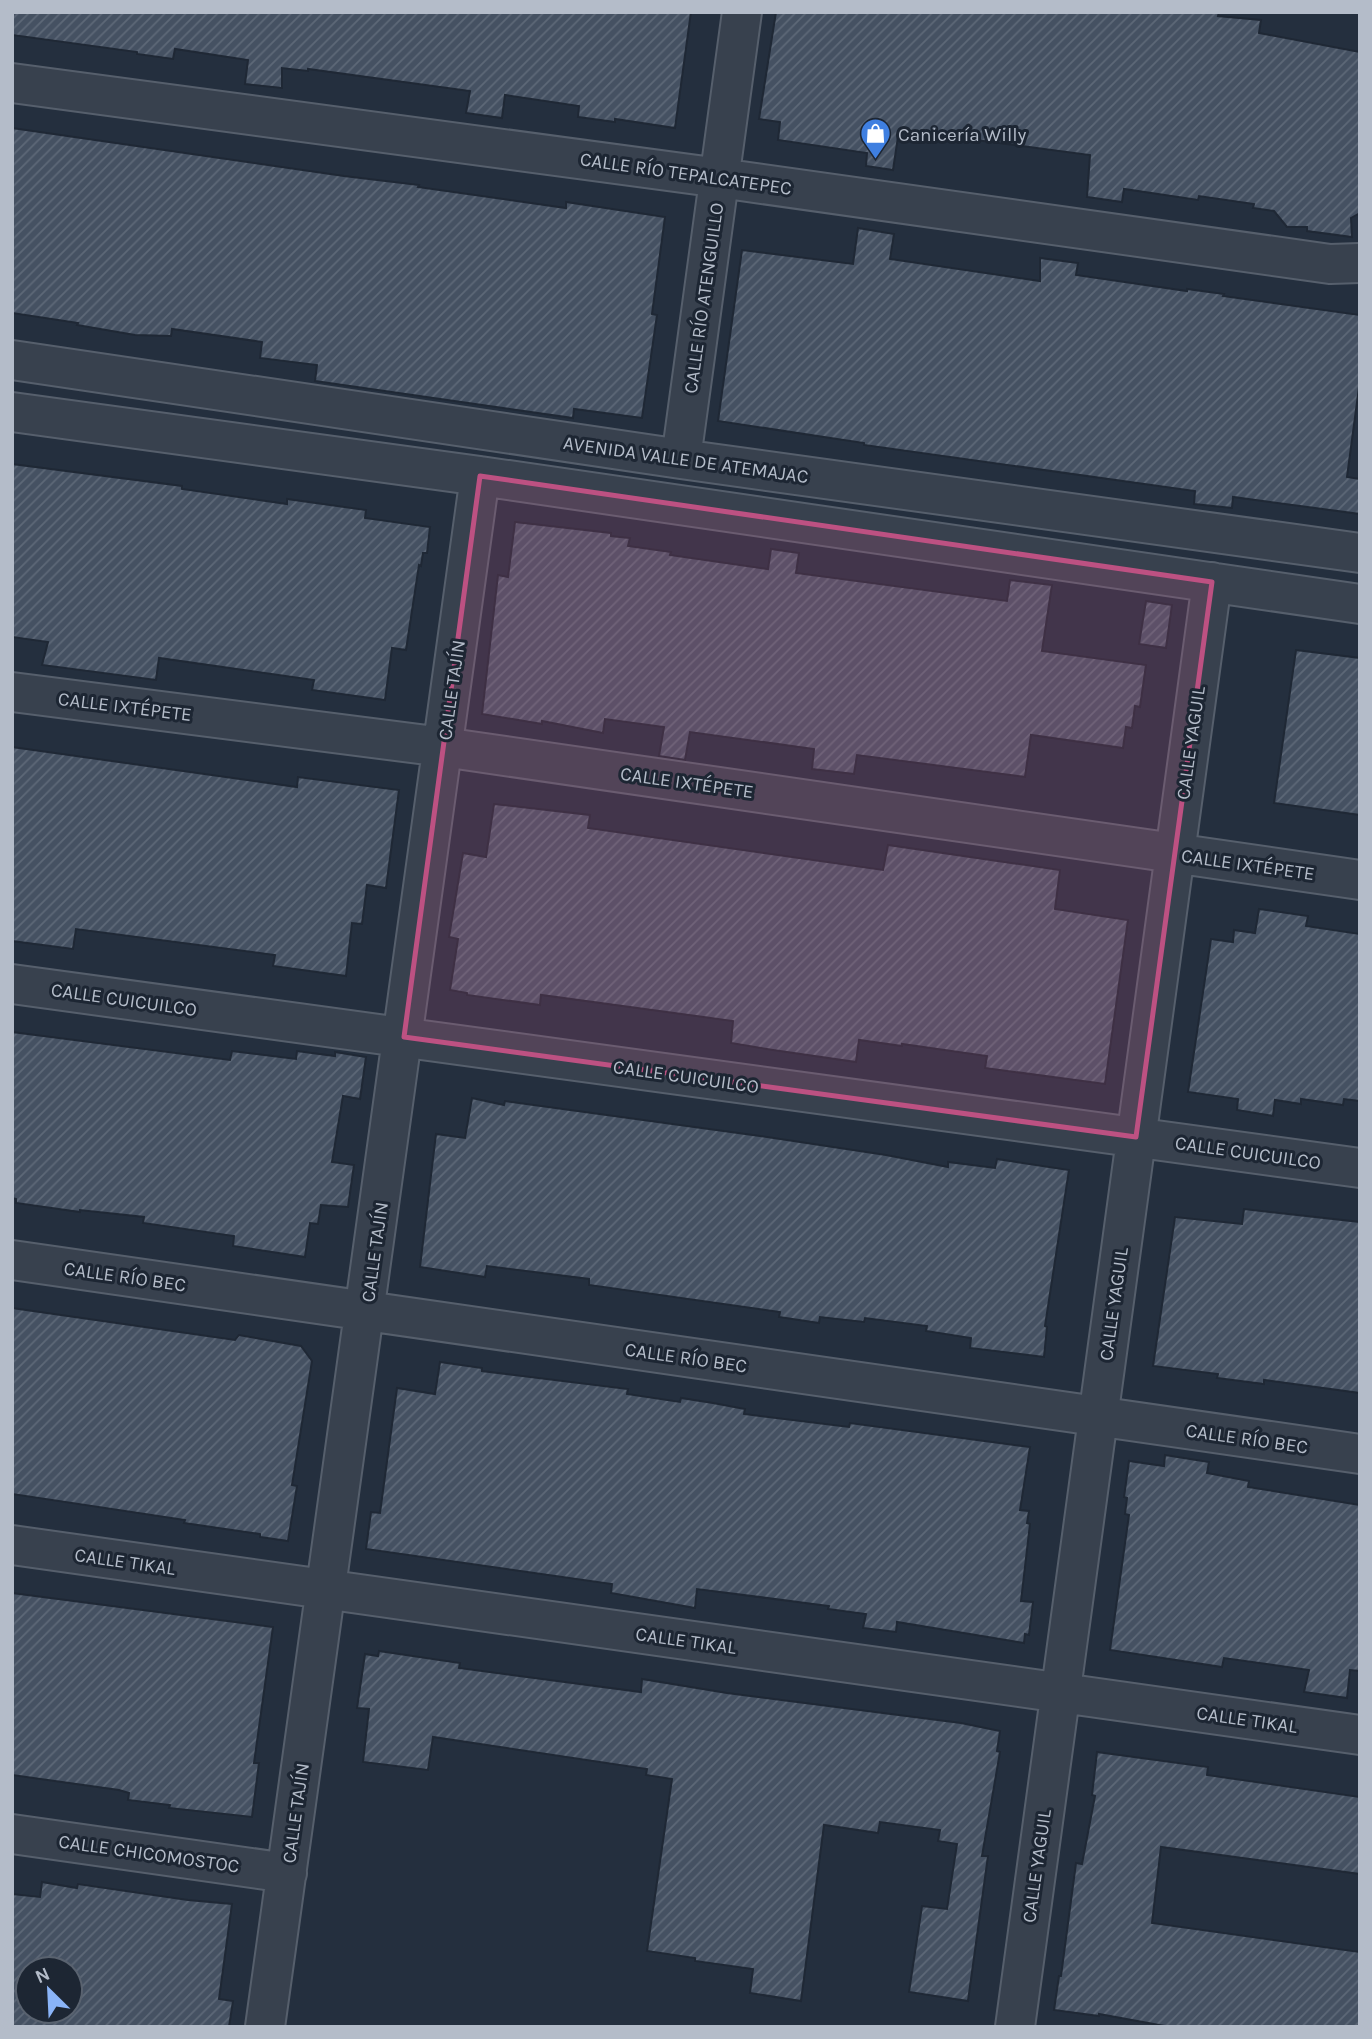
<svg xmlns="http://www.w3.org/2000/svg" width="1372" height="2039" font-family="Karla,sans-serif">
<defs>
<pattern id="building-hatch" width="6" height="6" patternUnits="userSpaceOnUse" patternTransform="scale(1.75)"><rect width="6" height="6" fill="#455162"/><path d="M-1 1l2-2M0 6l6-6M5 7l2-2" fill="none" stroke="#5d6877"/></pattern>
</defs>
<rect width="100%" height="100%" fill="#242f3e"/>
<path fill="url(#building-hatch)" stroke="#1f2835" stroke-width="2" fill-rule="evenodd" d="M12,12H691L675,128L615,119V122L578,117L579,106L505,95L502,118L466,113L470,91L308,69V71L282,68V88L245,84L248,60L175,49L173,59L137,54V52L12,35Z
M776,12H1219L1218,16L1261,20L1259,33L1360,52V213L1351,218L1352,237L1307,231V227H1287L1274,211L1253,208L1254,204L1199,196L1198,200L1124,189L1122,202L1087,197L1090,155L899,130L893,170L866,166L867,153L778,140L780,122L759,119Z
M12,128L344,176L419,185L418,187L566,208V202L665,217L652,314L657,315L642,418L574,409L573,418L315,381L317,365L260,358L262,342L172,329L171,336L135,335L77,325L78,323L12,313Z
M858,228L894,234L890,259L1040,281V258L1078,263L1076,275L1187,291V289L1224,294L1223,296L1360,315V380L1347,477L1360,479V514L1233,497L1232,508L1194,504L1195,491L864,445V443L718,421L742,250L853,264Z
M12,464L182,486V489L287,504V499L366,510L365,518L430,527L427,553H423L421,566L419,565L406,650L392,648L385,700L312,690L314,680L159,658L156,680L42,665L48,642L12,637Z
M515,522L611,533V536L630,538L628,546L671,552L670,555L768,569L771,549L799,553L796,573L1007,601L1010,580L1052,585L1042,651L1146,665L1140,707L1135,706L1132,728L1126,727L1123,748L1031,735L1025,777L857,755L854,774L812,769L814,749L690,732L685,760L659,756L664,727L605,719L603,733L542,721V724L482,714L498,575L508,577Z
M1146,601L1172,605L1166,648L1139,644Z
M1296,650L1360,658V815L1274,803Z
M12,747L297,787L298,777L399,790L386,888L367,885L362,924L352,923L346,976L273,966L275,955L76,929L73,949L12,941Z
M494,804L590,815L588,828L883,870L888,845L1060,870L1055,909L1128,920L1105,1084L985,1068L987,1056L902,1044V1046L859,1040L856,1062L773,1050L731,1043L733,1021L541,995L540,1005L467,995V993L450,990L458,939L449,937L463,853L486,857Z
M1259,909L1308,916L1306,926L1360,934V1101L1344,1099L1343,1105L1301,1099V1104L1275,1100L1273,1116L1237,1110L1238,1099L1188,1092L1211,939L1233,942L1234,930L1255,933Z
M12,1032L230,1060L232,1051L296,1059L297,1051L335,1056V1052L366,1057L360,1099L343,1096L332,1162L354,1165L348,1207L321,1205L318,1224L310,1223L305,1257L233,1246L234,1236L143,1223L144,1217L80,1210V1212L16,1203V1199L12,1198Z
M472,1098L504,1105L505,1101L760,1136L886,1155L948,1167V1162L995,1168L997,1159L1069,1170L1045,1326L1047,1327L1044,1357L970,1348L971,1338L926,1331L927,1326L865,1318L864,1322L820,1317L819,1323L779,1317L780,1312L589,1285V1279L487,1266L485,1277L420,1267L436,1134L465,1138Z
M1244,1209L1360,1222V1393L1264,1380V1384L1217,1378L1218,1374L1153,1366L1175,1217L1242,1224Z
M12,1308L235,1340L239,1335L301,1346L312,1361L292,1485L297,1486L288,1541L260,1537V1534L184,1523L185,1520L12,1494Z
M440,1362L482,1368V1371L628,1389L627,1394L680,1402L681,1398L713,1403L745,1409L744,1414L849,1427L850,1423L1030,1447L1020,1510L1029,1511L1027,1523L1030,1524L1021,1601L1033,1602L1029,1635L1025,1634L1024,1643L897,1622L896,1632L863,1628L866,1614L828,1609L829,1606L697,1589L695,1608L611,1593L612,1584L366,1549L371,1512L380,1513L397,1388L435,1394Z
M1165,1455L1209,1462L1207,1473L1249,1481L1248,1487L1360,1505V1671L1350,1670L1347,1698L1304,1692L1309,1670L1224,1658L1222,1667L1110,1650L1129,1515L1125,1514L1127,1498L1124,1497L1129,1461L1164,1466Z
M12,1593L273,1627L254,1763H259L252,1817L169,1808L170,1805L128,1800L129,1793L119,1790L12,1775Z
M379,1651L460,1663L459,1668L641,1692L642,1679L727,1693L961,1723L1000,1731L997,1751L1000,1752L982,1856H988L968,2001L909,1992L922,1906L947,1909L957,1844L938,1841L940,1830L880,1822L878,1833L824,1825L801,2001L750,1993L753,1969L695,1961V1958L647,1951L672,1779L646,1775L647,1769L433,1737L428,1770L363,1762L369,1709L357,1708L365,1654L378,1656Z
M1097,1752L1208,1767L1207,1775L1360,1797V1874L1161,1847L1152,1923L1360,1952V2027H1170L1099,2014V2016L1054,2010L1059,1976H1061L1076,1863L1082,1864L1095,1796L1092,1795Z
M42,1882L77,1888L78,1884L188,1900L232,1904L219,1999L233,2001L229,2027H12V1894L40,1897ZM28,1969H70V2011H28Z"/>
<g fill="none" stroke-linecap="round" stroke-linejoin="round">
<defs>
<path id="minor" d="M12,83L720,178L1330,264L1360,263
M12,360L681,459L1360,553
M12,412L480,476L1360,604
M681,459L742,12
M12,692L443,747L1360,880
M12,984L1360,1168
M12,1260L1360,1454
M12,1545L1360,1735
M12,1834L287,1873
M265,2027L480,476
M1015,2027L1212,582"/>
</defs>
<use href="#minor" stroke="#565f6c" stroke-width="42"/>
<use href="#minor" stroke="#38414e" stroke-width="38"/>
</g>
<path fill="#bd5182" fill-opacity="0.2" stroke="#bd5182" stroke-width="5" stroke-linejoin="round" d="M480,476L1212,582L1136,1137L404,1037Z"/>
<defs>
<symbol id="shop-pin" viewBox="-11 -11 22 30"><path d="M0 17L-7.5 6A9.5 9.5 0 1 1 7.5 6Z" fill="#3f7fe0" stroke="#1d2633"/><path d="M-5-2.5h2.3a2.7 3.5 0 0 1 5.4 0H5L5.5 6h-11ZM-1.5-2.5h3a1.5 2.3 0 0 0-3 0Z" fill="#fff"/></symbol>
</defs>
<g fill-rule="evenodd">
<use href="#shop-pin" x="858" y="116" width="35" height="47"/>
</g>
<g text-anchor="middle" stroke-width="6" stroke-linejoin="round" paint-order="stroke">
<g font-size="19" fill="#b4bcc9" stroke="#1d2633" text-anchor="start">
<text x="898" y="141">Canicería Willy</text>
</g>
<g font-size="19" fill="#b4bcc9" stroke="#1d2633">
<text transform="translate(686 173) rotate(8)" y="7">CALLE RÍO TEPALCATEPEC</text>
<text transform="translate(703 298) rotate(-82)" y="7">CALLE RÍO ATENGUILLO</text>
<text transform="translate(686 459) rotate(8)" y="7">AVENIDA VALLE DE ATEMAJAC</text>
<text transform="translate(451 690) rotate(-82)" y="7">CALLE TAJÍN</text>
<text transform="translate(125 706) rotate(7)" y="7">CALLE IXTÉPETE</text>
<text transform="translate(1190 743) rotate(-82)" y="7">CALLE YAGUIL</text>
<text transform="translate(687 782) rotate(8)" y="7">CALLE IXTÉPETE</text>
<text transform="translate(1248 864) rotate(8)" y="7">CALLE IXTÉPETE</text>
<text transform="translate(124 999) rotate(8)" y="7">CALLE CUICUILCO</text>
<text transform="translate(686 1076) rotate(8)" y="7">CALLE CUICUILCO</text>
<text transform="translate(1248 1152) rotate(8)" y="7">CALLE CUICUILCO</text>
<text transform="translate(374 1252) rotate(-82)" y="7">CALLE TAJÍN</text>
<text transform="translate(125 1276) rotate(8)" y="7">CALLE RÍO BEC</text>
<text transform="translate(1113 1304) rotate(-82)" y="7">CALLE YAGUIL</text>
<text transform="translate(686 1357) rotate(8)" y="7">CALLE RÍO BEC</text>
<text transform="translate(1247 1438) rotate(8)" y="7">CALLE RÍO BEC</text>
<text transform="translate(125 1561) rotate(8)" y="7">CALLE TIKAL</text>
<text transform="translate(686 1640) rotate(8)" y="7">CALLE TIKAL</text>
<text transform="translate(1247 1719) rotate(8)" y="7">CALLE TIKAL</text>
<text transform="translate(295 1813) rotate(-82)" y="7">CALLE TAJÍN</text>
<text transform="translate(149 1853) rotate(8)" y="7">CALLE CHICOMOSTOC</text>
<text transform="translate(1036 1866) rotate(-82)" y="7">CALLE YAGUIL</text>
</g>
</g>
<rect width="1372" height="2039" fill="none" stroke="#b4bcc9" stroke-width="28"/>
<g transform="translate(49 1990) rotate(336)"><circle r="33" fill="#1d2633" stroke="#59626f" stroke-width="2"/>
<path d="M0-5L12 26L0 18L-12 26Z" fill="#8ab4f8"/>
<text y="-10" font-size="19" font-weight="bold" text-anchor="middle" fill="#b4bcc9">N</text>
</g>
</svg>
